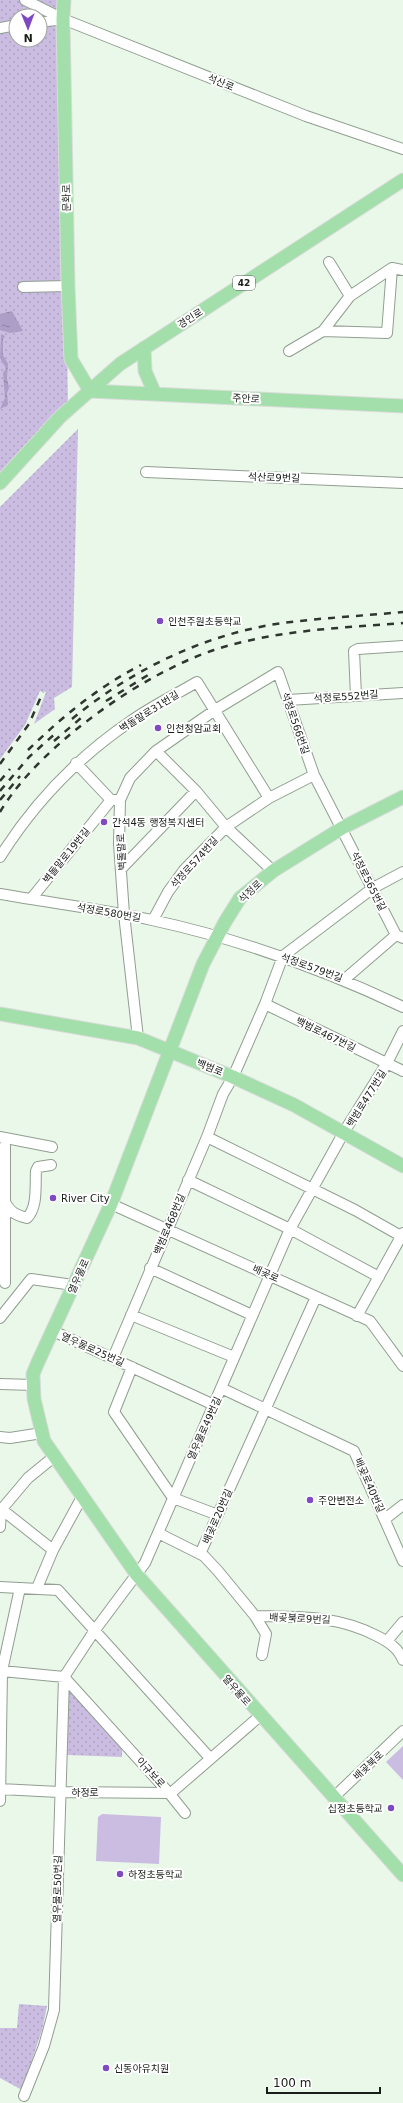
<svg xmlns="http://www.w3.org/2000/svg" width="403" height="2103" font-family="'DejaVu Sans','Noto Sans KR',sans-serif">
<defs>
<pattern id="park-dots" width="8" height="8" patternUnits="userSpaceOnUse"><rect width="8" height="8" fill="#cabde1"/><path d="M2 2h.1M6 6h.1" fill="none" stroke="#ada2c0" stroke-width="1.8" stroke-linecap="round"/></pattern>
<pattern id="water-ripples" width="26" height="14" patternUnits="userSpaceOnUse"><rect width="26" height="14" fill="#ad9ec7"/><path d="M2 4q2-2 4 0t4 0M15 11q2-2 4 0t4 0" fill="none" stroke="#8c80a1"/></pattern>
</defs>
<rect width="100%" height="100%" fill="#eaf8ea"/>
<path fill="#cabde1" d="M403,1746V1780L386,1762Z
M102,1814L161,1817L159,1864L96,1861L98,1817Z"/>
<path fill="url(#park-dots)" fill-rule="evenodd" d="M0,0H64L50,21L63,29L68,410L0,482ZM16,16H40V40H16Z
M78,429L72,687L54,698L55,709L34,724L46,692L40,691L25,725L0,759V507Z
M66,1685L122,1746V1757L67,1755Z
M19,2004L47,2006L42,2030L22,2090L0,2078V2028H17Z"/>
<path fill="url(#water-ripples)" d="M12,311L23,331L10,333L0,330V314Z
M1,334L5,336L3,339V355L8,364L7,378L9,388L7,393L8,405L0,409L5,398L3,373L6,368L0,358Z"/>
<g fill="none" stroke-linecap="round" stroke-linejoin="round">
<defs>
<path id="minor" d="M25,0L63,19
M40,22L63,19L306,116L403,149
M0,28L16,25
M392,268L403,270
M23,287L68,286
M323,331L387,333L392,268L350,296
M289,351L323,331L350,296L329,262
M146,472L403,483
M356,696L354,651L358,649L403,646
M288,700L403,693
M156,751L196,791L226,827L273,871
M76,763L111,800
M0,857C34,803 78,757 131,721C152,706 175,695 197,682L269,798
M121,869L196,791
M0,894C51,903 102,909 152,920C239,939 323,969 403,1007
M31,899L111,800H120
M153,920L168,892L184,870L226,827L269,798L314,775
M345,979L396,935L403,938
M265,1004L403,1071
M138,1038L124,914L119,844L120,800L130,778L156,751L215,710L278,672L314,775L396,935
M0,1137L52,1147
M207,1137L355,1210L401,1236
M5,1145V1202C11,1213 16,1215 27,1218C38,1207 35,1186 36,1171L38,1167L51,1165
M188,1180L290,1229L379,1277
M111,1204L370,1321L403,1366
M150,1268L252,1315
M5,1283V1202
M131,1315L234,1357
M357,1316L403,1233
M0,1318L31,1279L73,1285
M53,1331L214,1405
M113,1358L207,1137L223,1094L233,1077L265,1004L283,956L373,888L403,872
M132,1367L114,1412L173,1498L218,1515
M0,1384L33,1385
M221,1388L354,1451L403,1561
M0,1437L10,1438L42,1433
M0,1508L53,1550
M385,1519L403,1505
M0,1527L1,1510L28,1478L55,1456
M158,1533L204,1556L218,1571L255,1616L266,1634L262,1655
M200,1554L316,1297
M0,1587L58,1590L210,1758
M37,1588L53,1550L82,1497
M255,1616C299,1617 337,1615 377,1636C389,1642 398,1648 403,1660
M387,1641L403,1622
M2,1671L64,1677L169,1793L185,1813
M0,1789L59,1792L169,1793
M171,1793L260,1716
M333,1798L403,1731
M0,1801L2,1671L20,1588
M24,2096L44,2046L54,2010L64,1677L95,1630L145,1563L290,1229L344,1132L387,1063L403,1031"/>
<path id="major" d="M64,0L63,19L68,286L71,359L90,391
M144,348L145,371L155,394
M90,391L403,406
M0,483L60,417L120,364L403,180
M403,797L342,828L273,871L240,898L225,922L203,964L111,1204L38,1362L33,1374L34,1399L44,1441L137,1575L403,1875
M0,1014L138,1038L233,1077L294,1105L403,1166"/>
</defs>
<use href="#minor" stroke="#919e91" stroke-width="12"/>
<use href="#major" stroke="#dadbda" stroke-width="15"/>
<use href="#minor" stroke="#fff" stroke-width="10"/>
<use href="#major" stroke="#a3dfaa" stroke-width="13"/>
<path stroke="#2f352f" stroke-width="2.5" stroke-dasharray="7 7" stroke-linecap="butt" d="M106,701L148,675
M72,719C130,671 201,636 276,624C318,618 361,616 403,612
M54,741L81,718
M28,750C62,717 98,687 141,665
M0,764L29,724L43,692
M0,781L10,769
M0,791L29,757L57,732
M0,800L20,776
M0,812C39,746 142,674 214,650C275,630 340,628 403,623"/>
</g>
<g fill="#7f49c1" stroke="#fff" stroke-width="1.5">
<circle cx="160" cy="621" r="4"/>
<circle cx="158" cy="728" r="4"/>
<circle cx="104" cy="822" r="4"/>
<circle cx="53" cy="1198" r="4"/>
<circle cx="310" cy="1500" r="4"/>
<circle cx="391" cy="1808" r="4"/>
<circle cx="120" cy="1874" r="4"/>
<circle cx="106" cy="2068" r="4"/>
</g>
<g text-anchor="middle" stroke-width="4" stroke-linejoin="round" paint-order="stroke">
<rect fill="#fff" stroke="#5d615d" stroke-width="1" x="233" y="276" width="22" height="14" rx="3"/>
<g font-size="9" font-weight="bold" fill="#181d18">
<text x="244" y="286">42</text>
</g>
<g font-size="10" fill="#181d18" stroke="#fff">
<text transform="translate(221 82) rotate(22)" y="4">석산로</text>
<text transform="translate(66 198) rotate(-91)" y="4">문화로</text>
<text transform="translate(190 318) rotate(-33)" y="4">경인로</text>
<text transform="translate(246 398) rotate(3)" y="4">주안로</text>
<text transform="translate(274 477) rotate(2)" y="4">석산로9번길</text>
<text transform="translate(346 696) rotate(-4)" y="4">석정로552번길</text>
<text transform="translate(149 711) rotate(-32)" y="4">벽돌말로31번길</text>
<text transform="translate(296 723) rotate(71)" y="4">석정로566번길</text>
<text transform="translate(121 852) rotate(-93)" y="4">벽돌말로</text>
<text transform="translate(66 855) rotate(-51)" y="4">벽돌말로19번길</text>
<text transform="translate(194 862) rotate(-48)" y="4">석정로574번길</text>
<text transform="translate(369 881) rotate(63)" y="4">석정로565번길</text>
<text transform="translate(250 891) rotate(-44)" y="4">석정로</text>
<text transform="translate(109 912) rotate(10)" y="4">석정로580번길</text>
<text transform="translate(312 967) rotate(20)" y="4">석정로579번길</text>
<text transform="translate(326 1034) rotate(26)" y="4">백범로467번길</text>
<text transform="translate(210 1067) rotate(22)" y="4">백범로</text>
<text transform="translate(366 1098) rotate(-58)" y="4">백범로477번길</text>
<text transform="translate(169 1224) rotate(-67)" y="4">백범로468번길</text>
<text transform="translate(266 1273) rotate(24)" y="4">배곶로</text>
<text transform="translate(78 1276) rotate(-66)" y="4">열우물로</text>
<text transform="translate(93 1349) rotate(24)" y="4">열우물로25번길</text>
<text transform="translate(204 1428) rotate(-66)" y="4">열우물로49번길</text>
<text transform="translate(370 1485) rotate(66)" y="4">배곶로40번길</text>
<text transform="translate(217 1516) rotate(-66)" y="4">배곶로20번길</text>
<text transform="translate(300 1618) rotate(3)" y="4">배곶북로9번길</text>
<text transform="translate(237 1690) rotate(49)" y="4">열우물로</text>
<text transform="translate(368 1765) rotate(-43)" y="4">배곶북로</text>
<text transform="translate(151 1772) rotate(48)" y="4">이규보로</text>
<text x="85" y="1796">하정로</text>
<text transform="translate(57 1889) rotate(-89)" y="4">열우물로50번길</text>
</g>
<g font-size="10" fill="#181d18" stroke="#fff" text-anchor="start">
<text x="168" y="625">인천주원초등학교</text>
<text x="166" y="732">인천청암교회</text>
<text x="112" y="826">간석4동 행정복지센터</text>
<text x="61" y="1202">River City</text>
<text x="318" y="1504">주안변전소</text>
<text x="383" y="1812" text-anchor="end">십정초등학교</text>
<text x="128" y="1878">하정초등학교</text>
<text x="114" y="2072">신동아유치원</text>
</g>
</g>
<g transform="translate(28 28) rotate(179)"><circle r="19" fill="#ffffff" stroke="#a3a5a3"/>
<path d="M0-3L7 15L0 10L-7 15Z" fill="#7f49c1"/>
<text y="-6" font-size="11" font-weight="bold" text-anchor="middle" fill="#181d18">N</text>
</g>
<path d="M267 2087v6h113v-6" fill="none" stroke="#181d18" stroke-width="2"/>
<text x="273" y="2087" font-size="12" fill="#181d18" stroke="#ffffff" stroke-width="3" paint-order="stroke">100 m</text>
</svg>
